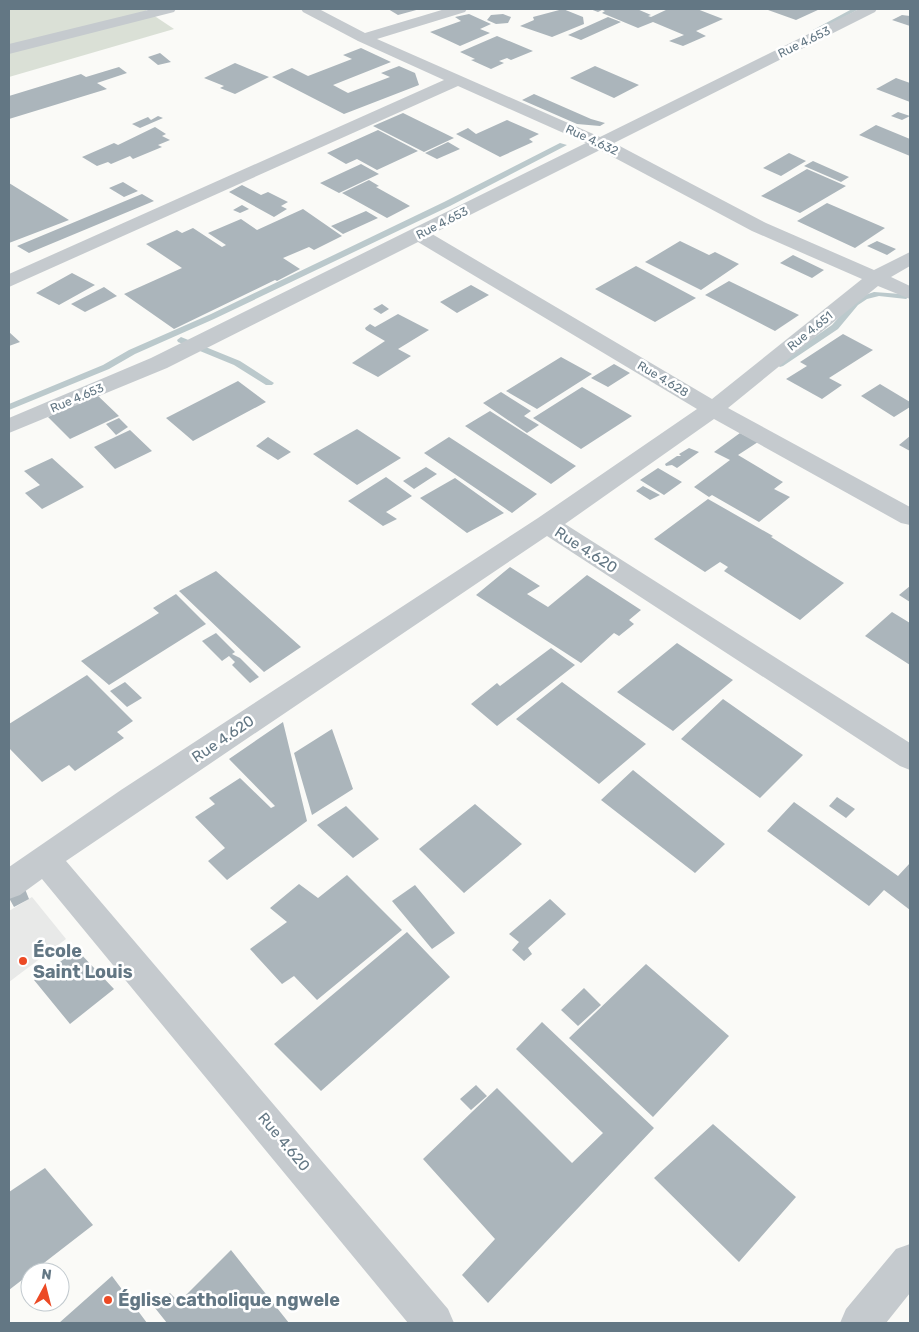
<svg xmlns="http://www.w3.org/2000/svg" width="919" height="1332" font-family="Rubik,sans-serif">
<rect width="100%" height="100%" fill="#fafaf7"/>
<path fill="#e8e9e8" d="M32,897L66,939L9,982V911Z"/>
<path fill="#dae0d6" d="M9,9H144L174,29L9,77Z"/>
<g fill="none" stroke-linecap="round" stroke-linejoin="round">
<path fill="#bbc9cc" fill-rule="evenodd" d="M852,9H859L821,30L824,31V33L813,30Z
M560,143L567,145L450,206L214,319L135,354L109,369L9,410V404L103,365L129,350L211,314L444,202Z
M907,290H910V296L906,299L879,296L867,299L858,305L838,329L783,366L780,367L776,364L832,325L856,298L874,292L901,294Z
M181,337L240,361L274,383L272,385H266L234,365L178,342L177,340Z"/>
</g>
<path fill="#abb5bb" d="M388,9H420L398,15Z
M563,9L583,17L584,24L552,37L520,26L534,20L533,17Z
M590,9H637L651,15L648,16L651,17L668,9H697L723,19L696,31L706,36L683,46L669,41L684,35L653,22L638,28L602,13L605,11L602,10L598,12Z
M771,9H820L796,20L768,10Z
M469,14L491,24L480,29L490,33L460,46L430,32L461,21L455,17Z
M503,14L511,17L508,23L496,24L487,20L491,15Z
M902,15L910,16V26L892,20Z
M608,17L621,22L581,40L568,35Z
M497,36L533,51L511,60L507,58L499,61L504,63L491,69L471,60L475,59L460,52Z
M361,48L391,62L333,85L348,93L390,77L381,73L399,66L415,73L419,85L344,114L272,77L292,68L308,76L352,59L343,55Z
M160,53L171,62L158,65L148,57Z
M235,63L269,77L235,94L220,88L224,86L204,78Z
M595,66L639,85L614,98L570,78Z
M119,67L127,73L97,83L107,89L9,119V96L81,74L86,77Z
M896,78L910,83V102L876,89Z
M534,94L591,119L605,123L600,126L577,124L522,100Z
M898,112L910,116L902,120L891,116Z
M403,113L454,138L424,152L373,126Z
M158,116L163,118L140,128L132,124L148,117L151,120Z
M507,120L539,134L529,139L533,142L500,157L456,134L468,128L476,134Z
M876,125L910,139V156L859,135Z
M155,127L166,134L162,136L170,140L158,145L162,147L133,159L130,156L111,164L108,162L97,166L82,157L114,143L118,145Z
M378,130L418,151L377,170L357,159L346,164L327,153Z
M448,142L460,149L437,159L425,153Z
M789,153L806,161L781,176L763,168Z
M813,161L849,177L841,182L804,166Z
M361,164L379,174L339,193L320,183Z
M807,169L846,186L800,213L761,196Z
M369,180L379,186L376,187L410,206L387,218L342,193Z
M123,182L138,191L124,197L109,188Z
M9,183L69,220L9,243Z
M242,185L261,195L268,192L288,202L281,206L287,209L274,217L229,192Z
M142,194L154,201L29,253L17,246Z
M827,203L885,228L855,248L797,221Z
M242,205L249,209L240,213L233,210Z
M303,209L342,236L314,250L309,247L283,258L300,269L277,281L275,280L174,329L124,294L182,268L146,244L177,230L182,233L193,228L222,247L226,245L208,233L241,219L257,230Z
M366,211L378,218L343,234L331,226Z
M680,241L709,255L715,252L739,264L701,290L645,262Z
M877,241L896,249L887,255L867,246Z
M793,255L824,270L812,278L780,263Z
M636,266L696,298L655,322L595,289Z
M72,273L95,285L59,305L36,293Z
M729,281L799,315L775,331L705,295Z
M471,285L489,295L457,313L440,302Z
M104,287L117,296L85,312L71,304Z
M382,304L389,309L381,314L373,309Z
M398,314L429,330L398,349L411,356L378,377L352,363L385,341L366,330L365,328L370,324L375,327Z
M9,332L20,342L9,346Z
M843,334L873,350L829,378L842,385L822,399L786,379L807,366L800,362Z
M561,357L592,374L537,409L506,391Z
M614,364L630,373L608,387L591,378Z
M238,381L266,402L193,441L166,418Z
M880,384L910,402V407L894,417L861,396Z
M582,387L632,416L581,449L533,418Z
M501,392L531,411L524,416L539,425L527,433L483,403Z
M96,394L119,416L70,439L48,417Z
M490,411L576,466L551,484L465,426Z
M119,418L128,427L116,435L106,424Z
M357,429L401,458L357,485L313,454Z
M130,430L152,451L115,469L94,447Z
M740,433L758,442L738,455L783,482L774,489L790,497L759,522L712,495L709,497L694,487L730,460L714,452Z
M910,436V451L899,445Z
M268,437L291,452L278,460L256,446Z
M449,437L537,494L512,513L424,453Z
M689,448L699,452L677,468L672,465L666,466L665,464L677,456H681L679,454Z
M52,458L84,487L42,509L25,493L40,485L24,471Z
M426,467L437,474L414,489L403,481Z
M658,468L682,482L664,495L640,480Z
M386,477L412,496L386,512L397,519L383,526L348,501Z
M455,478L504,513L467,533L420,498Z
M643,486L660,495L650,500L636,491Z
M708,499L773,536L771,537L844,583L800,620L724,571L728,567L720,562L705,572L654,539Z
M510,567L540,586L527,594L548,607L587,575L641,610L629,620L634,624L619,636L614,633L581,663L476,595Z
M216,571L301,647L264,672L179,591Z
M910,586V602L899,595Z
M176,594L206,624L109,685L81,661L159,613L153,608Z
M892,612L910,623V665L865,636Z
M216,633L235,652L232,654L240,658L259,677L250,683L232,665L235,662L229,656L222,661L202,641Z
M677,643L733,680L673,731L617,692Z
M551,648L575,665L497,726L471,704L497,683L500,686Z
M87,675L133,721L117,732L124,738L75,771L69,765L42,782L9,748V724Z
M125,682L142,698L127,707L110,691Z
M562,682L646,744L599,784L516,719Z
M723,699L803,755L760,798L681,739Z
M283,722L307,821L227,880L208,861L225,848L195,817L215,804L209,798L240,778L271,808L275,806L229,759Z
M332,729L353,789L312,815L294,753Z
M633,770L725,844L695,873L601,800Z
M837,797L855,809L846,818L829,806Z
M794,802L898,876L910,863V910L884,890L869,906L767,831Z
M475,804L522,844L464,893L419,849Z
M346,806L379,839L353,858L317,825Z
M347,875L402,930L317,1000L294,976L282,984L250,949L287,922L270,908L299,884L318,898Z
M415,885L455,933L432,949L392,901Z
M25,889L29,899L14,907L9,898Z
M550,899L566,914L528,948L532,954L524,961L512,950L519,942L509,934Z
M407,932L450,977L321,1091L274,1044Z
M77,950L114,989L70,1024L34,980Z
M646,964L729,1036L653,1117L569,1038Z
M584,988L601,1005L578,1026L561,1010Z
M542,1022L654,1128L488,1303L462,1275L495,1239L423,1159L497,1088L572,1163L603,1133L516,1049Z
M476,1085L487,1096L471,1110L460,1099Z
M713,1124L796,1197L739,1262L654,1178Z
M45,1168L93,1225L9,1290V1192Z
M231,1250L289,1323H167L155,1308L170,1293L179,1302Z
M112,1276L147,1323H59Z"/>
<g fill="none" stroke-linecap="round" stroke-linejoin="round">
<path fill="#c5cace" fill-rule="evenodd" d="M152,9H176L174,12L9,54V44Z
M301,9H319L365,33L445,9H467L465,12L377,39L600,137L859,9H877L875,12L614,143L766,223L874,270L910,252V266L891,277L910,286V299L878,286L728,408L910,507V525L901,523L714,419L565,524L910,743V770L900,766L547,536L66,861L448,1309L454,1323H408L42,879L20,895L9,899V867L121,790L538,518L697,409L418,242L167,368L9,433V418L151,358L586,143L458,86L9,287V274L444,80L358,41L303,12ZM600,150L752,231L862,279L712,399L432,234Z
M910,1244V1293L886,1323H840L846,1309L896,1249Z"/>
</g>
<g fill="#ec4a25" stroke="#fff" stroke-width="2">
<circle cx="23" cy="961" r="5"/>
<circle cx="108" cy="1300" r="5"/>
</g>
<g text-anchor="middle" stroke-width="5" stroke-linejoin="round" paint-order="stroke">
<g font-size="12" fill="#637784" stroke="#fff">
<text transform="translate(804 42) rotate(-26)" y="4">Rue 4.653</text>
<text transform="translate(592 140) rotate(25)" y="4">Rue 4.632</text>
<text transform="translate(442 223) rotate(-27)" y="4">Rue 4.653</text>
<text transform="translate(810 331) rotate(-39)" y="4">Rue 4.651</text>
<text transform="translate(663 379) rotate(31)" y="4">Rue 4.628</text>
<text transform="translate(77 398) rotate(-23)" y="4">Rue 4.653</text>
</g>
<g font-size="15" fill="#637784" stroke="#fff">
<text transform="translate(586 550) rotate(33)" y="5">Rue 4.620</text>
<text transform="translate(223 739) rotate(-34)" y="5">Rue 4.620</text>
<text transform="translate(284 1142) rotate(50)" y="5">Rue 4.620</text>
</g>
<g font-size="18" font-weight="bold" fill="#637784" stroke="#fff" text-anchor="start">
<text x="33" y="957">École<tspan x="33" dy="21">Saint Louis</tspan></text>
<text x="118" y="1306">Église catholique ngwele</text>
</g>
</g>
<rect width="919" height="1332" fill="none" stroke="#637784" stroke-width="20"/>
<g transform="translate(45 1287) rotate(7)"><circle r="24" fill="#ffffff" stroke="#c1c9ce"/>
<path d="M0-4L9 19L0 12L-9 19Z" fill="#ec4a25"/>
<text y="-8" font-size="14" font-weight="bold" text-anchor="middle" fill="#637784">N</text>
</g>
</svg>
